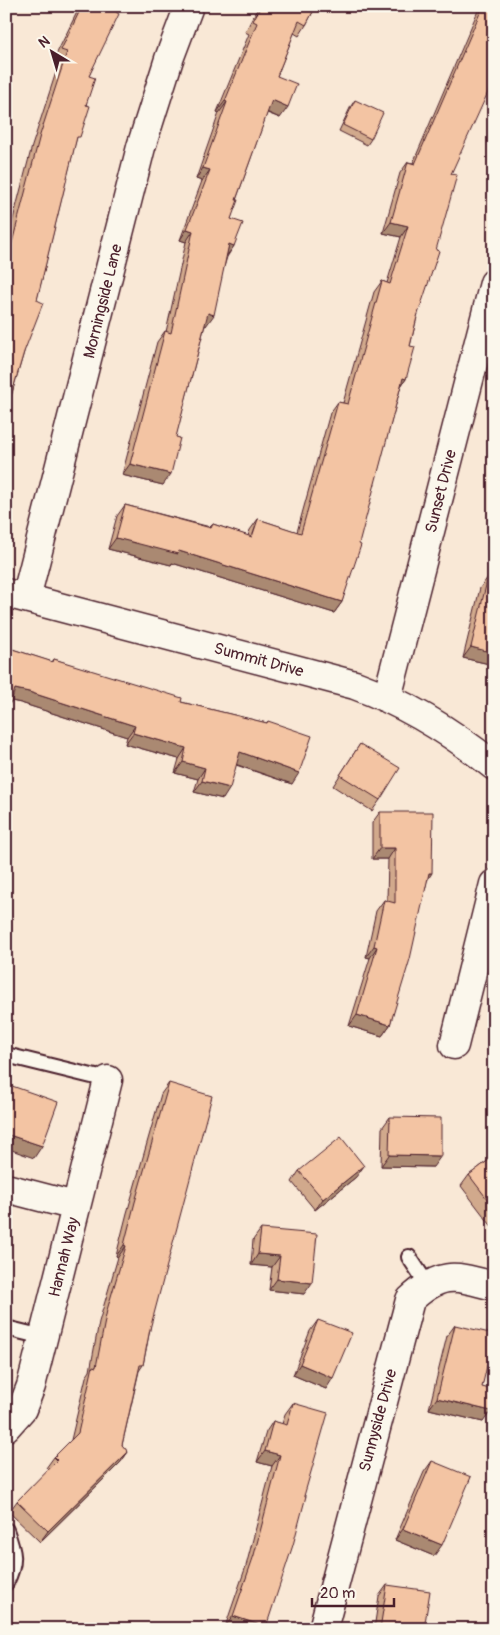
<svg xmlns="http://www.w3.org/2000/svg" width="500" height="1635" font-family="Pangolin,sans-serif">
<rect width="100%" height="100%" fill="#f9e8d6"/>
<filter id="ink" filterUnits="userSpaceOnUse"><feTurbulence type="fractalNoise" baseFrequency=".02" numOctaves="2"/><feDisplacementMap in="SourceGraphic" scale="10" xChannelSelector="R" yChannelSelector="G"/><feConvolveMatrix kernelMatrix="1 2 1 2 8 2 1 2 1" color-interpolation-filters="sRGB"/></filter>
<g filter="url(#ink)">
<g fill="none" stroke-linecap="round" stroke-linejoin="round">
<defs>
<path id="service" d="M6,1055L108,1080
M409,1257L427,1284
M6,1328L43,1337
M6,1530C14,1552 17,1561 6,1583"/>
<path id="minor" d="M6,593L355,685C404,703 453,733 494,766
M26,598L141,147L169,59L189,6
M387,698L494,283
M454,1045L494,884
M6,1188L75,1206
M6,1427L22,1409L31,1386L108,1080
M323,1629L410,1300C442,1270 455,1276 494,1286"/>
</defs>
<use href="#service" stroke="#4a1f2b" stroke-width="18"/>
<use href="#minor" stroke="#4a1f2b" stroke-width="31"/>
<use href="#service" stroke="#fbf7ec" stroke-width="14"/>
<use href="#minor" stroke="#fbf7ec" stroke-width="28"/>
</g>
<path fill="#d1a98c" stroke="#4a1f2b" d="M80,6H118L89,76L86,105L75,144L24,352L6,413V246L32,146L59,63L53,61Z
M259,6H316L306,25L299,36L294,33L277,76L280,118L267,113L236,200L231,219L234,246L227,257L206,326L205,325L163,485L122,475L157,342L165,331L166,332L186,242L180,240L202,181L196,179L219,113L217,112L249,34L245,32Z
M480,6H494L451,174L417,317L410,346L406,379L401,386L342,602L334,613L172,563L171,565L108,549L117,516L125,505L210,527L213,524L248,536L250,530L258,519L297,532L330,413L338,402L343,403L374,292L382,281L387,283L401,237L383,233L400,173L408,162L413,163Z
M355,100L371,139L367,145L339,131L351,106Z
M488,577L494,665L463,658L480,588Z
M6,647L52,662L54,659L181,702L266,723L268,721L292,784L236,765L223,799L194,792L198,779L175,773L179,759L125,744L127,737L21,703L11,701L6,708Z
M360,744L380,800L372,811L333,786Z
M380,812L427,881L390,1025L382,1036L349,1026L370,958L366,957L376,911L384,900L387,901L388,859H372V823Z
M169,1083L150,1329L143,1365L139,1371L122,1445L128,1452L120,1463L40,1542L9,1512L17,1501L48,1470L46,1468L54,1457L71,1440L86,1377L90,1371L99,1322L118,1257L116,1256L127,1213L161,1094Z
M390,1117L433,1167L381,1166L382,1128Z
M494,1156V1228H493L461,1186L469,1175Z
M299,1171L356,1177L315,1210L292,1182Z
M261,1229L304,1294L269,1290L272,1267L251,1265L253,1240Z
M318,1320L326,1389L293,1375L310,1331Z
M455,1325L482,1387L483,1422L429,1409L447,1336Z
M293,1403L266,1627L265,1629H230L225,1627L246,1566L272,1466L257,1462L266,1432L273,1421L282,1424L285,1414Z
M432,1461L434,1556L395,1540L424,1472Z
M387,1585L424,1629H374L379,1596Z"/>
<path fill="#aa8972" stroke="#4a1f2b" d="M272,100L288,107L280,118L264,111Z
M225,101L227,102L219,113L217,112Z
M203,168L210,170L202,181L196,179Z
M391,222L408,226L401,237L383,233Z
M187,229L193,231L186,242L180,240Z
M229,244L234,246L226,257Z
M6,276L10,277L6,283Z
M208,313L214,315L206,326L200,324Z
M403,378L406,379L398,390Z
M130,464L171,474L163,485L122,475Z
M116,538L179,551L342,602L334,613L172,563L171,565L108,549Z
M471,647L494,653V665L463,658Z
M15,689L29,692L135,726L127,737L21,703L7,700Z
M6,700L11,702L6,708Z
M133,733L186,748L179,759L125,744Z
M240,752L299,773L292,784L232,763Z
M183,762L205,768L198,779L175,773Z
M202,781L230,788L223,799L194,792Z
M380,848H395L388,859H372Z
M429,873H432L425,884Z
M374,946L377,947L370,958L366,957Z
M357,1015L390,1025L382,1036L349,1026Z
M6,1134L42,1146L34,1158L6,1148Z
M389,1155L441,1156L433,1167L381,1166Z
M364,1166L356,1177L315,1210L323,1199Z
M124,1245L126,1246L118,1257L116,1256Z
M258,1254L280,1256L272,1267L251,1265Z
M277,1279L312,1283L304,1294L269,1290Z
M300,1364L333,1378L326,1389L293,1375Z
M437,1398L491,1411L483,1422L429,1409Z
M265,1451L280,1455L272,1466L257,1462Z
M128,1452L120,1463L40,1542L48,1531Z
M403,1529L442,1545L434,1556L395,1540Z
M233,1616L266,1627L265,1629H230L225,1627Z"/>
<path fill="#f3c4a3" stroke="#4a1f2b" d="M82,6H118L116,12L119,14L89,76L95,78L86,105L90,106L80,137H77L37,300L43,303L24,352L6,413V287L10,277L6,276V266L40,135L67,52L61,50Z
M261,6H316L306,25L299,21L277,76L297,84L288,107L272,100L236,200H238L231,219L243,223L234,246L229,244L214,315L208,313L176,437L180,438L171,474L130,464L165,331L171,333L193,231L187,229L210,170L203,168L227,102L225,101L257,23L253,21Z
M483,6H494V79L451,174L457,175L436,250L439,251L417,317L410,346L415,347L406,379L403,378L359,544L361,545L342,602L179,551L178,554L116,538L125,505L211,528L213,524L252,537L258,519L301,533L338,402L348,404L382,281L390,284L408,226L391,222L408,162L415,164Z
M355,100L383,113L371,139L343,125Z
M488,577L494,578V653L471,647Z
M6,647L53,662L54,659L182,698L181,702L267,723L268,721L312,736L299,773L240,752L230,788L202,781L205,768L183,762L186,748L133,733L135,726L29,692L15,689L11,702L6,700Z
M360,744L400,768L380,800L340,775Z
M380,812H433L432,873H429L410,959L390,1025L357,1015L377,947L374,946L384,900L395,903V848H380Z
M169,1083L212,1096L150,1329L143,1365H140L122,1445L128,1452L48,1531L17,1501L57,1460L54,1457L78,1433L93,1366L96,1367L107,1310L126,1246L124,1245L135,1202Z
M12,1086L58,1102L42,1146L6,1134V1088L11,1090Z
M390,1117L441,1118V1156L389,1155Z
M341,1137L364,1166L323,1199L299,1171Z
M494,1156V1208L469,1175Z
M261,1229L317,1234L312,1283L277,1279L280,1256L258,1254Z
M318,1320L352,1333L333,1378L300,1364Z
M455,1325L494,1334V1337L482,1387L494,1390V1400L491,1411L437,1398Z
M293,1403L328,1413L304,1496H306L293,1545L266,1627L233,1616L254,1555L280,1455L265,1451L273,1421L287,1425Z
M432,1461L471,1477L442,1545L403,1529Z
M387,1585L430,1591L424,1629H380Z"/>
</g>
<g text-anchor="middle" stroke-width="4" stroke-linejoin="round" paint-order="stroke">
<g font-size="16" fill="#4a1f2b" stroke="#fbf7ec">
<text transform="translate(102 301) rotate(-76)" y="6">Morningside Lane</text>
<text transform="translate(440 491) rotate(-76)" y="6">Sunset Drive</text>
<text transform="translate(259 659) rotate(15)" y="6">Summit Drive</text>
<text transform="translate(63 1257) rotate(-76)" y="6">Hannah Way</text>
<text transform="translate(377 1420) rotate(-75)" y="6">Sunnyside Drive</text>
</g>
</g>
<rect width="500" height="1635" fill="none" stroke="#fbf7ec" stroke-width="25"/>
<rect x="12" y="12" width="475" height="1610" fill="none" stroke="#4a1f2b" stroke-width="2" filter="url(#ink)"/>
<g transform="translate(52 52) rotate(322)" stroke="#fbf7ec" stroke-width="4" paint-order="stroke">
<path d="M0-4L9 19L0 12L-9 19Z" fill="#4a1f2b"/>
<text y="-8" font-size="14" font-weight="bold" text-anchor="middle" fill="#4a1f2b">N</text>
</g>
<path d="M312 1598v8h82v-8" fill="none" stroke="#4a1f2b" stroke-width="2.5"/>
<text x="320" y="1598" font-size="15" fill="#4a1f2b" stroke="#fbf7ec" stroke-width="4" paint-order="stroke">20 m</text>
</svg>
